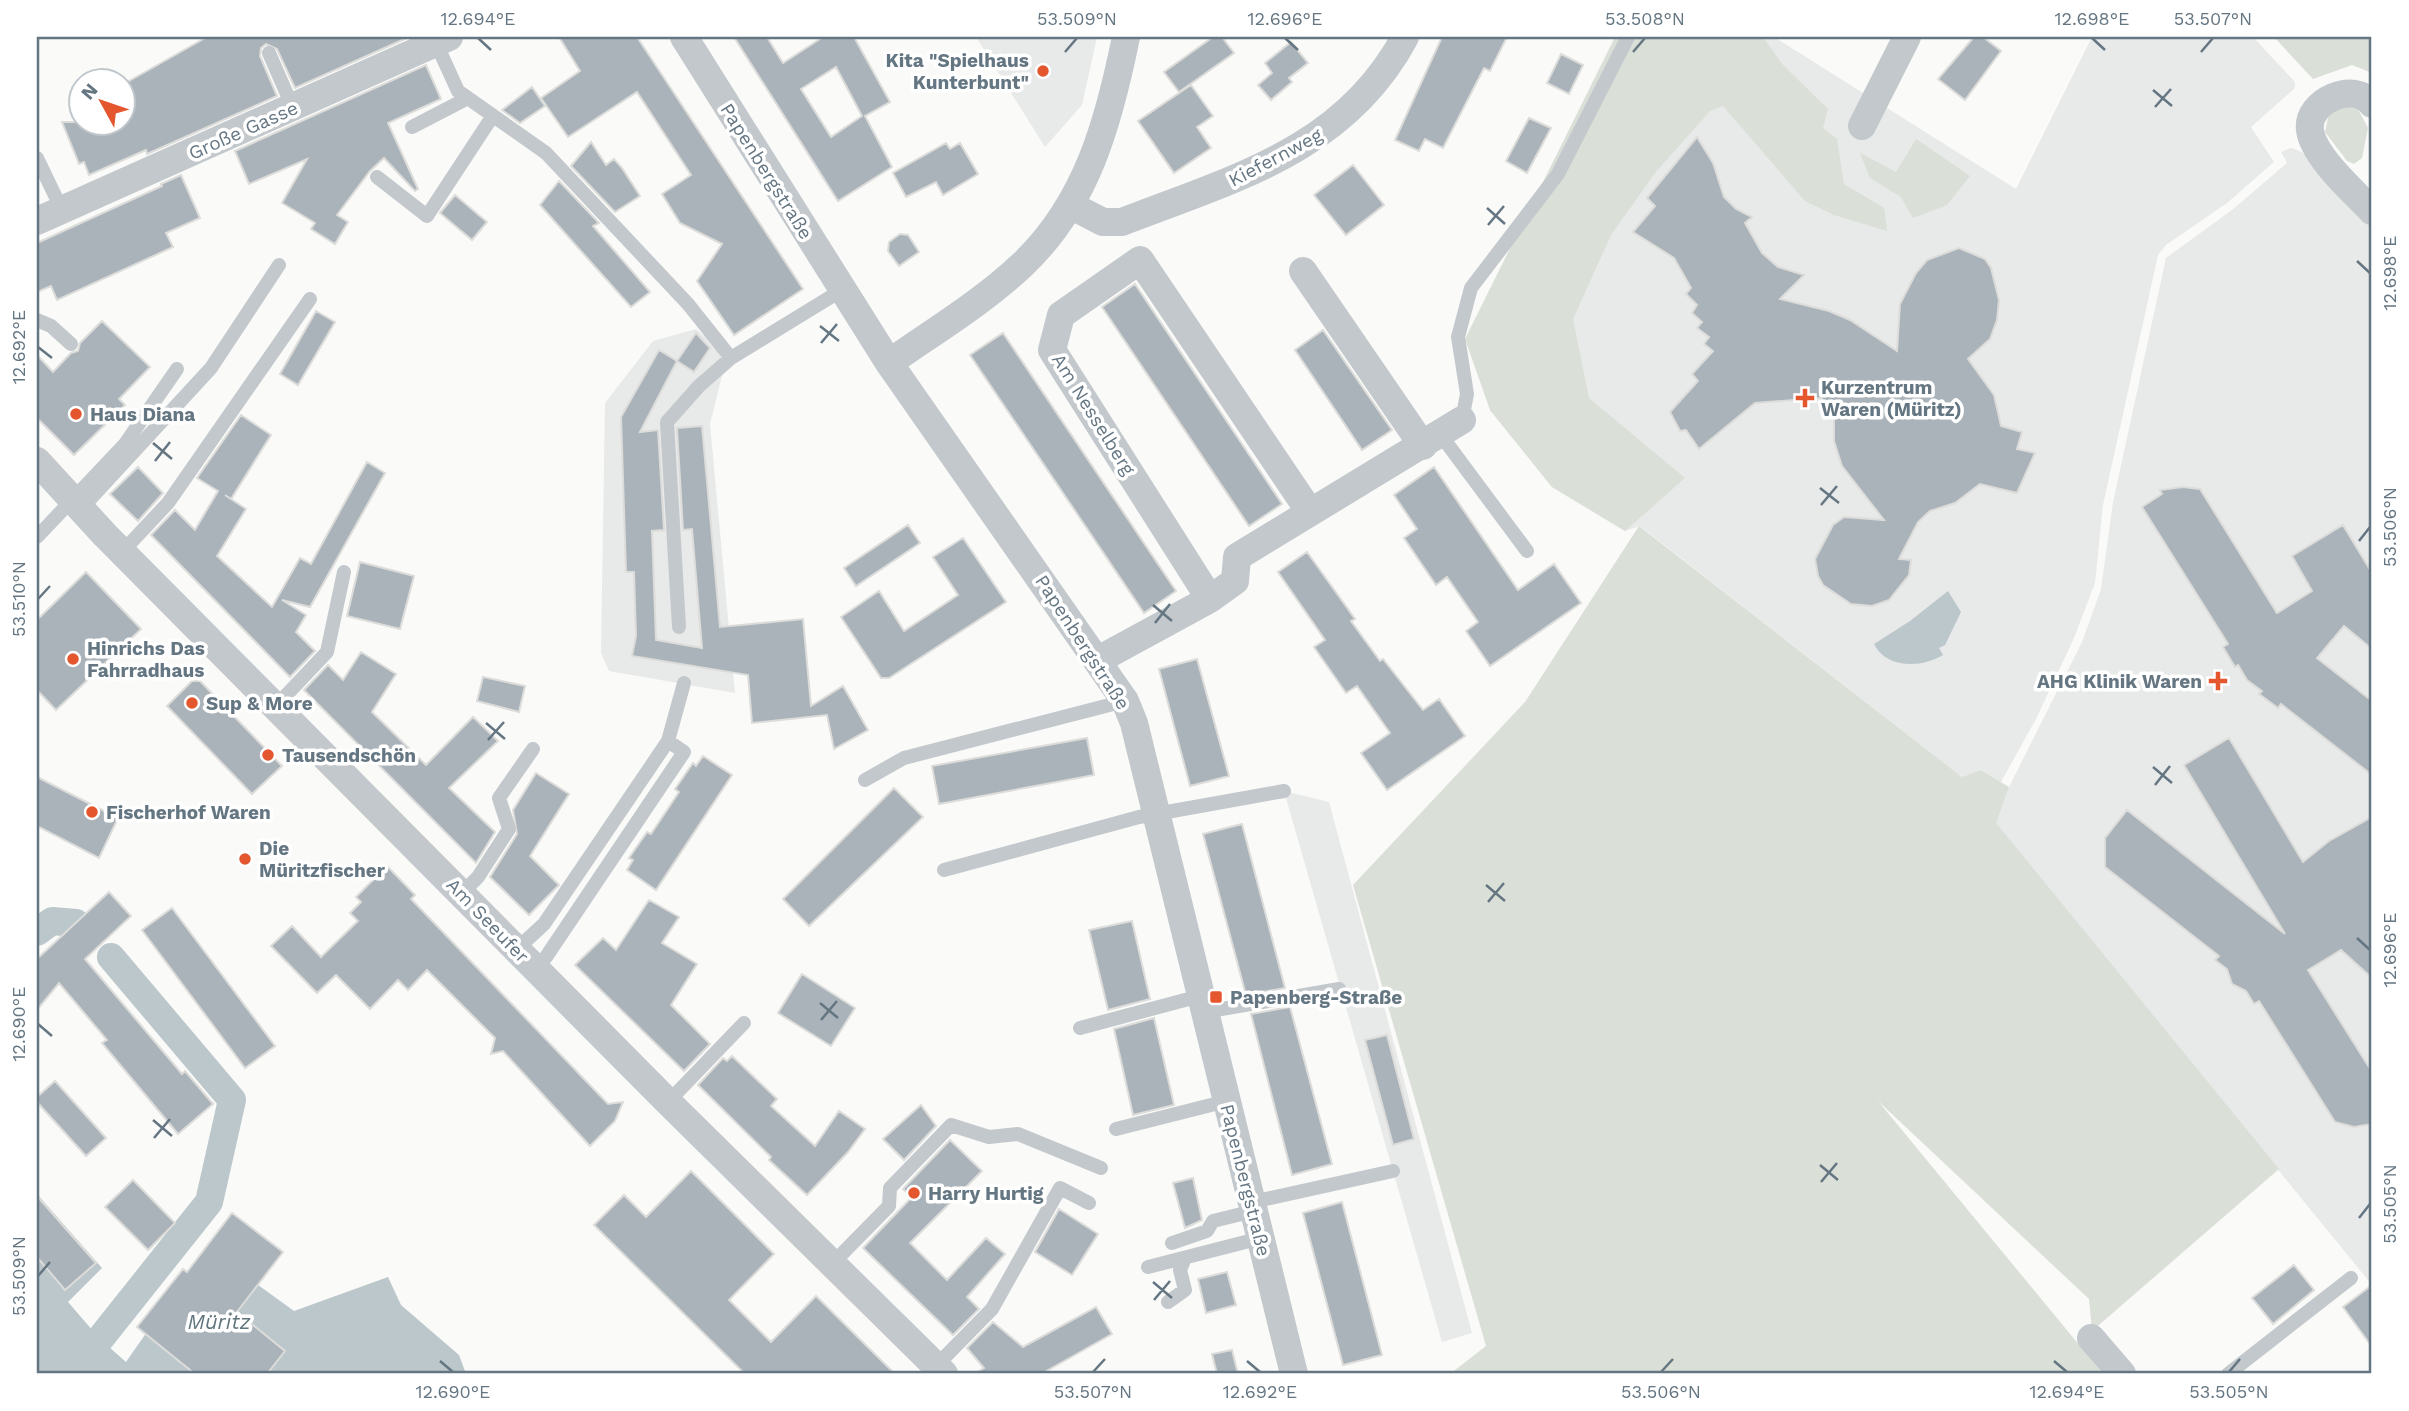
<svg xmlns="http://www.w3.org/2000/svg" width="2409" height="1411" font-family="'Work Sans',sans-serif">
<rect width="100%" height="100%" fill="#fafaf8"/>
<path fill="#e8e9e9" d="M976,37H1097L1082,105L1045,147Z
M1619,37H1774L2016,189L2092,37H2253L2295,82V88L2251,127L2274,162L2227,203L2166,245L2158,255L2103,505L2095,583L2074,638L2036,719L2001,782L1981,770L1962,777L1640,526L1625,531L1552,487L1490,410Z
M2291,148L2300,151L2311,159L2372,227V1285L1995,823L2009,787L2082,642L2101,589L2113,502L2166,258L2232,210L2287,163L2281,152Z
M696,329L714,344L725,364L710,424L735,693L609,671L601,653L605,403L653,341Z
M1284,791L1329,802L1472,1333L1442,1342Z"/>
<path fill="#dadfd7" d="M1615,37H1763L1783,65L1828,109L1823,128L1837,139L1844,184L1884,208L1887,231L1834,215L1805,201L1723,106L1710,111L1655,173L1611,235L1573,319L1589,398L1685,478L1625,531L1552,487L1490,410L1465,339Z
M2274,37H2372V73L2352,65L2313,79Z
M2344,105L2358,109L2368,128L2362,158L2354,164L2347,161L2325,132L2329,113Z
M1916,139L1970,176L1947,205L1913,218L1901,197L1870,178L1860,153L1896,172Z
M1639,526L1962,777L1981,770L2009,787L1996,823L2279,1169L2092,1331L2089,1299L1878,1101L2103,1374H1450L1486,1346L1353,885L1525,702Z"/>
<path fill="#bbc7cb" d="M1948,591L1961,612L1945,645L1939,648L1943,655C1922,668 1886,669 1874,644L1910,621Z
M37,1194L102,1268L68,1302L100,1339L126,1362L206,1247L294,1311L388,1277L401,1305L459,1355L466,1374H37Z"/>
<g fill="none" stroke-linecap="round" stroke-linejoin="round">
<path stroke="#bbc7cb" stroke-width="28" d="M37,932L52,921L76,923
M100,1339L209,1202L232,1100L111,957"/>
</g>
<path fill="#aab3b9" stroke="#dcdcda" stroke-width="2" fill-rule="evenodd" d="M207,37H409L295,88L277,49L266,44L261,48L260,56L277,96L147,154L146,150L89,175L84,162L79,164L62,122H122V85Z
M559,37H637L803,289L734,335L697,281L722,244L680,223L662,194L691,175L637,92L568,137L541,98L580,71Z
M734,37H767L783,63L823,37H854L890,102L865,116L892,167L838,201ZM836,67L862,116L831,137L801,89Z
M1213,37H1222L1234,53L1179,92L1164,72Z
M1442,37H1507L1490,71L1484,68L1443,148L1425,139L1419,151L1395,140Z
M1974,37H1983L2001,51L1965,100L1938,79Z
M1291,42L1308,63L1289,78L1292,82L1271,100L1258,85L1272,73L1265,63Z
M1561,54L1583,65L1569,94L1547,83Z
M426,65L441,99L388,123L418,189L415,191L384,158L370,171L337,215L348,222L335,244L311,229L315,223L282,203L307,159L249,184L235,151Z
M1191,85L1213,116L1197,127L1211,148L1174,173L1138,121Z
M532,87L545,106L520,123L502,110Z
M1529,118L1551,128L1527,173L1506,161Z
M1697,137L1713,163L1724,197L1736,209L1752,217L1745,223L1762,253L1778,267L1804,275L1780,299L1829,311L1850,320L1897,351L1900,304L1916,273L1927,260L1959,248L1985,259L1991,268L1999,300L1997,320L1990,339L1968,359L1994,395L2001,426L2022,432L2017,449L2035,453L2017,493L1980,484L1955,503L1930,511L1918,522L1899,559L1911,560L1909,575L1889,600L1872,606L1851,604L1823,585L1818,576L1815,559L1833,525L1844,517L1884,520L1842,466L1834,441V416L1821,398L1755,403L1699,449L1686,430L1680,431L1670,412L1698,381L1692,374L1713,351L1704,344L1709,337L1697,328L1702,322L1692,313L1697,305L1686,294L1691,288L1674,258L1633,232L1655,206L1647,198Z
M591,142L606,165L614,159L622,168L640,196L615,212L571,166Z
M946,143L950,149L960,143L978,174L943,195L936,182L906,197L893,173Z
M1353,165L1384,205L1346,235L1314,195Z
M181,175L200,218L166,233L173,247L57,300L51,286L37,292V243L162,186L161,184Z
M559,181L599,223L593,226L650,292L631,307L540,205Z
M455,195L487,222L472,240L440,213Z
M900,234L908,235L919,252L899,266L888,251L889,242Z
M1135,284L1282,504L1249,526L1102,307Z
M316,311L335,322L298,385L280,374Z
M102,321L150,367L119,399L125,405L74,455L37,418V355L53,372L71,353L78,351L80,343Z
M1323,330L1392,430L1362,450L1295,350Z
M696,333L710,348L694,372L677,361Z
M1003,333L1176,591L1144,613L970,355Z
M659,350L677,361L640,432L658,430L664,530L652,531L656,640L702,648L692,529L683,530L677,428L702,426L720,627L803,619L811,706L843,686L868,730L834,749L827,715L752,723L748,675L632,656L636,636L634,572H626L621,417Z
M241,415L271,435L231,499L225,495L246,509L217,556L272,607L300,558L311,564L367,462L385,473L310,607L282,600L306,615L296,632L315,651L290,677L151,535L175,510L195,530L218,491L197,478Z
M138,467L163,493L138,521L110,494Z
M1434,467L1518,590L1554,564L1581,603L1490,666L1466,631L1478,622L1447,577L1436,585L1404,538L1417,529L1394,495Z
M2183,487L2200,489L2277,613L2312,591L2292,556L2343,525L2372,573V649L2344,626L2317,658L2372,701V775L2281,704L2278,708L2259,694L2262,691L2247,680L2238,665L2235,667L2223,647L2228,644L2142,507L2162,494L2160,490Z
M908,525L920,543L856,586L844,568Z
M963,538L1006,602L889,678H881L841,617L879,591L904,631L958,595L933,557Z
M1307,552L1355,619L1351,621L1380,661L1383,659L1423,710L1439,699L1465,736L1387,790L1361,753L1390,733L1357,686L1346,693L1314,647L1325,640L1278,572Z
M360,562L414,576L400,629L347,616Z
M86,572L141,629L56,710L37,690V620Z
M361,652L396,674L372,712L426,765L473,717L498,741L449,788L495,832L476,863L304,690L328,665L343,680Z
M1197,659L1229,776L1190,786L1159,669Z
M483,677L525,686L519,712L477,701Z
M192,681H200L282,766L252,794L167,706Z
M1087,738L1094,775L939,804L932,766Z
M2229,738L2303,862L2329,841L2372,817V978L2341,950L2308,970L2372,1072V1124L2354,1127L2335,1122L2259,1001L2254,1004L2246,991L2232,984L2227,969L2215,960L2219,956L2105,867V838L2127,810L2285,934L2184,765Z
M703,756L732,775L656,890L627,870L633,860L629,858L647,832L651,834L679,792L675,789L693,763L696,766Z
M536,773L569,794L530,856L559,885L529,915L490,877L517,834L513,810Z
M37,777L118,818L99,858L37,826Z
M894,788L923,817L809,926L783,899Z
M1242,824L1285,988L1246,995L1203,834Z
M387,866L415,895L411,899L608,1104L623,1102L615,1121L590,1146L503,1051L491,1054L495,1038L427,970L408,990L398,980L370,1009L336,975L317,993L271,946L292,926L321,957L358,921L350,913L361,902L356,897Z
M109,892L131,916L85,959L182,1074L185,1071L213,1104L178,1134L102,1043L107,1040L59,983L37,1010V959Z
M649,900L679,917L662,943L697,964L671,1005L710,1044L684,1071L575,965L603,938L616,950Z
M172,908L275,1046L245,1068L142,930Z
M1132,921L1150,999L1108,1010L1089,930Z
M802,974L855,1008L831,1046L778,1013Z
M1290,1007L1332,1164L1292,1175L1251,1014Z
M1154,1018L1174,1105L1133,1115L1114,1029Z
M1387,1035L1414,1139L1393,1145L1365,1040Z
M732,1056L777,1099L771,1106L815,1146L839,1111L865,1129L848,1152L807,1195L769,1160L771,1157L698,1085L723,1058L727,1061Z
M55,1081L106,1138L86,1156L37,1102V1097Z
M921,1105L936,1126L904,1160L883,1139Z
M950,1140L982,1171L910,1243L947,1280L986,1238L1005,1254L967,1297L979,1309L953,1335L863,1248L912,1197L903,1189Z
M691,1171L774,1254L729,1300L771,1342L816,1296L895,1374H745L594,1225L624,1195L646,1217Z
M1193,1178L1202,1220L1185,1228L1173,1183Z
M133,1180L175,1223L148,1250L105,1207Z
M37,1196L96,1263L65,1290L37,1257Z
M1342,1202L1382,1355L1343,1365L1303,1213Z
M1059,1209L1098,1234L1072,1275L1035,1252Z
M232,1213L283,1252L237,1312L285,1351L267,1374H195L137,1327L183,1269L187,1272Z
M2294,1265L2314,1290L2273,1324L2252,1298Z
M1227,1272L1236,1305L1206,1313L1198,1279Z
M2372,1285V1347L2343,1307Z
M1096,1307L1112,1334L1041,1374H974L984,1368L967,1348L993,1322L1023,1347Z
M1232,1350L1238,1374H1217L1212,1354Z"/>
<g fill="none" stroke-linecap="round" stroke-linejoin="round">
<path stroke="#c3c8cc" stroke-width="14" d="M436,43L458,91L546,153L688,304L731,358L842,290
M269,53L293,108
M412,127L466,99
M37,158L62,210
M377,177L427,216L492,117
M37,320L51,326L71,344
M1462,420L1467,394L1458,337L1471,288L1558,174L1628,37
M1440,434L1527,551
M81,509L211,368L279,265
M37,537L125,444L177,369
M122,552L168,503L310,299
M679,627L667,422L699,386L731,358
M276,706L327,652L344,572
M865,780L904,758L1125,701
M944,870L1139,817L1284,791
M462,893L478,877L509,829L499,798L533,749
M517,949L544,924L668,741L684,683
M535,968L546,957L684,752L668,741
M1204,1012L1339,989
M1080,1028L1200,996
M668,1102L744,1023
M1116,1129L1227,1101
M1252,1202L1393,1171
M1172,1243L1207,1231L1213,1221L1254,1211
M833,1263L889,1206L890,1188L951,1125L989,1137L1018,1134L1101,1168
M1148,1267L1261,1238
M1168,1302L1185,1290L1180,1270L1185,1258
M936,1366L992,1309L1060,1188L1089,1203
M2228,1374L2351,1278"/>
<path stroke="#c3c8cc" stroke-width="28" d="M684,37L889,363L1125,701L1134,723L1294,1374
M2372,104C2355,80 2306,101 2310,130C2313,156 2354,192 2372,211
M1862,126L1907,37
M1070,205L1103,222H1122C1233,179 1345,150 1405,37
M37,221L449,37
M1303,271L1423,446
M889,363C933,332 983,302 1022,265C1087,204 1109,121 1126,37
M37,461L105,535L668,1102L944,1374
M1210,599L1052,350L1061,315L1140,260L1310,512
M1098,660L1210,599L1235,581L1237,557L1462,420
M2091,1338L2122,1374"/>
</g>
<path fill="none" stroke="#657683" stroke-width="2.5" d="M478,38L491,50M1285,38L1298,50M2092,38L2105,50M1065,52L1077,38M1633,52L1645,38M2201,52L2213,38M2153,90L2172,106M2155,107L2171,89M1487,208L1505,224M1488,225L1504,206M2357,261L2370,273M820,326L839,341M821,343L837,324M38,347L52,358M153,443L172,459M155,461L170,442M1820,488L1839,503M1821,505L1837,486M2359,541L2370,527M38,599L50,586M1153,605L1172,621M1155,623L1170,604M486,723L505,739M488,740L504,722M2153,767L2172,783M2155,785L2170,766M1486,885L1505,901M1488,902L1504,883M2357,938L2370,950M820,1003L838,1018M821,1020L837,1001M38,1024L52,1036M153,1120L172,1136M154,1138L170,1119M1820,1165L1838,1180M1821,1182L1837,1163M2359,1218L2370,1204M38,1276L50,1262M1153,1282L1172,1298M1154,1300L1170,1281M440,1361L453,1372M1247,1361L1260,1372M2054,1361L2067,1372M1093,1372L1105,1359M1661,1372L1673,1359M2229,1372L2240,1359"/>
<g fill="#e4572e" stroke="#fff" stroke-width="2.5">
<circle cx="1043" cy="71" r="7"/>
<path d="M1801.5 387.5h7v7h7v7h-7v7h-7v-7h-7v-7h7z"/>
<circle cx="76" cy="414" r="7"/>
<circle cx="73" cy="659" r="7"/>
<path d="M2214.5 670.5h7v7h7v7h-7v7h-7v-7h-7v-7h7z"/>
<circle cx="192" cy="703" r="7"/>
<circle cx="268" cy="755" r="7"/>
<circle cx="92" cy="812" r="7"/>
<circle cx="245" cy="859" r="7"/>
<rect x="1209" y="990" width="14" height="14" rx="3.5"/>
<circle cx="914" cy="1193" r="7"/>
</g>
<g text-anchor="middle" stroke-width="7" stroke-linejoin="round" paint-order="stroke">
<g font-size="19" font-weight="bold" fill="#657683" stroke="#fff" text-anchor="start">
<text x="1029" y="67" text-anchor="end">Kita "Spielhaus<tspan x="1029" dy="22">Kunterbunt"</tspan></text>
<text x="1821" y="394">Kurzentrum<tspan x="1821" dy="22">Waren (Müritz)</tspan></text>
<text x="90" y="421">Haus Diana</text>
<text x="87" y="655">Hinrichs Das<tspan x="87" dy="22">Fahrradhaus</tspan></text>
<text x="2202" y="688" text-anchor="end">AHG Klinik Waren</text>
<text x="206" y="710">Sup &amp; More</text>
<text x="282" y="762">Tausendschön</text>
<text x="106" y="819">Fischerhof Waren</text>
<text x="259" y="855">Die<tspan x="259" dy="22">Müritzfischer</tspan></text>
<text x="1230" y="1004">Papenberg-Straße</text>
<text x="928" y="1200">Harry Hurtig</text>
</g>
<g font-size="19" fill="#657683" stroke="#fff">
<text transform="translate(243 130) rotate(-24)" y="7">Große Gasse</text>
<text transform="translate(1275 157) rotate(-28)" y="7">Kiefernweg</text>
<text transform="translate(767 171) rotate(58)" y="7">Papenbergstraße</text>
<text transform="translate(1094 414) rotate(58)" y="7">Am Nesselberg</text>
<text transform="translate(1083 642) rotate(57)" y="7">Papenbergstraße</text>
<text transform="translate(488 920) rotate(46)" y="7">Am Seeufer</text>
<text transform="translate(1246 1180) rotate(76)" y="7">Papenbergstraße</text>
</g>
<g font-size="21" font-style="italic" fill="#60757c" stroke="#fff">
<text x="219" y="1329">Müritz</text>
</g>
</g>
<rect width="2409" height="1411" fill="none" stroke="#ffffff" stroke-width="77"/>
<g transform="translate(102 102) rotate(310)"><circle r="33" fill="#ffffff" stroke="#c1c8cd" stroke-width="2"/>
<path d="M0-5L12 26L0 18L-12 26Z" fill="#e4572e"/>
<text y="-10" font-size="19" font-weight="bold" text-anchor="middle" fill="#657683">N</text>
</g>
<rect x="38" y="38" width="2332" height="1334" fill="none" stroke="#657683" stroke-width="2.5"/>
<g font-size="18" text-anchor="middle" fill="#657683">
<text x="478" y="25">12.694°E</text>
<text x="1077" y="25">53.509°N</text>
<text x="1285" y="25">12.696°E</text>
<text x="1645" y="25">53.508°N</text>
<text x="2092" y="25">12.698°E</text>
<text x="2213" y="25">53.507°N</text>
<text transform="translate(2390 273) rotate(-90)" y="6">12.698°E</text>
<text transform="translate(19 347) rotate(-90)" y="6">12.692°E</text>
<text transform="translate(2390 527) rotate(-90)" y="6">53.506°N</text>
<text transform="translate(19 599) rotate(-90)" y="6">53.510°N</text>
<text transform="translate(2390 950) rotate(-90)" y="6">12.696°E</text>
<text transform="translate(19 1024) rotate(-90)" y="6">12.690°E</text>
<text transform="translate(2390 1204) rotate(-90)" y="6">53.505°N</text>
<text transform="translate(19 1276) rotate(-90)" y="6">53.509°N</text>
<text x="453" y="1398">12.690°E</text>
<text x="1093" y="1398">53.507°N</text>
<text x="1260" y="1398">12.692°E</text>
<text x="1661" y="1398">53.506°N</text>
<text x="2067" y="1398">12.694°E</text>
<text x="2229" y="1398">53.505°N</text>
</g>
</svg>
